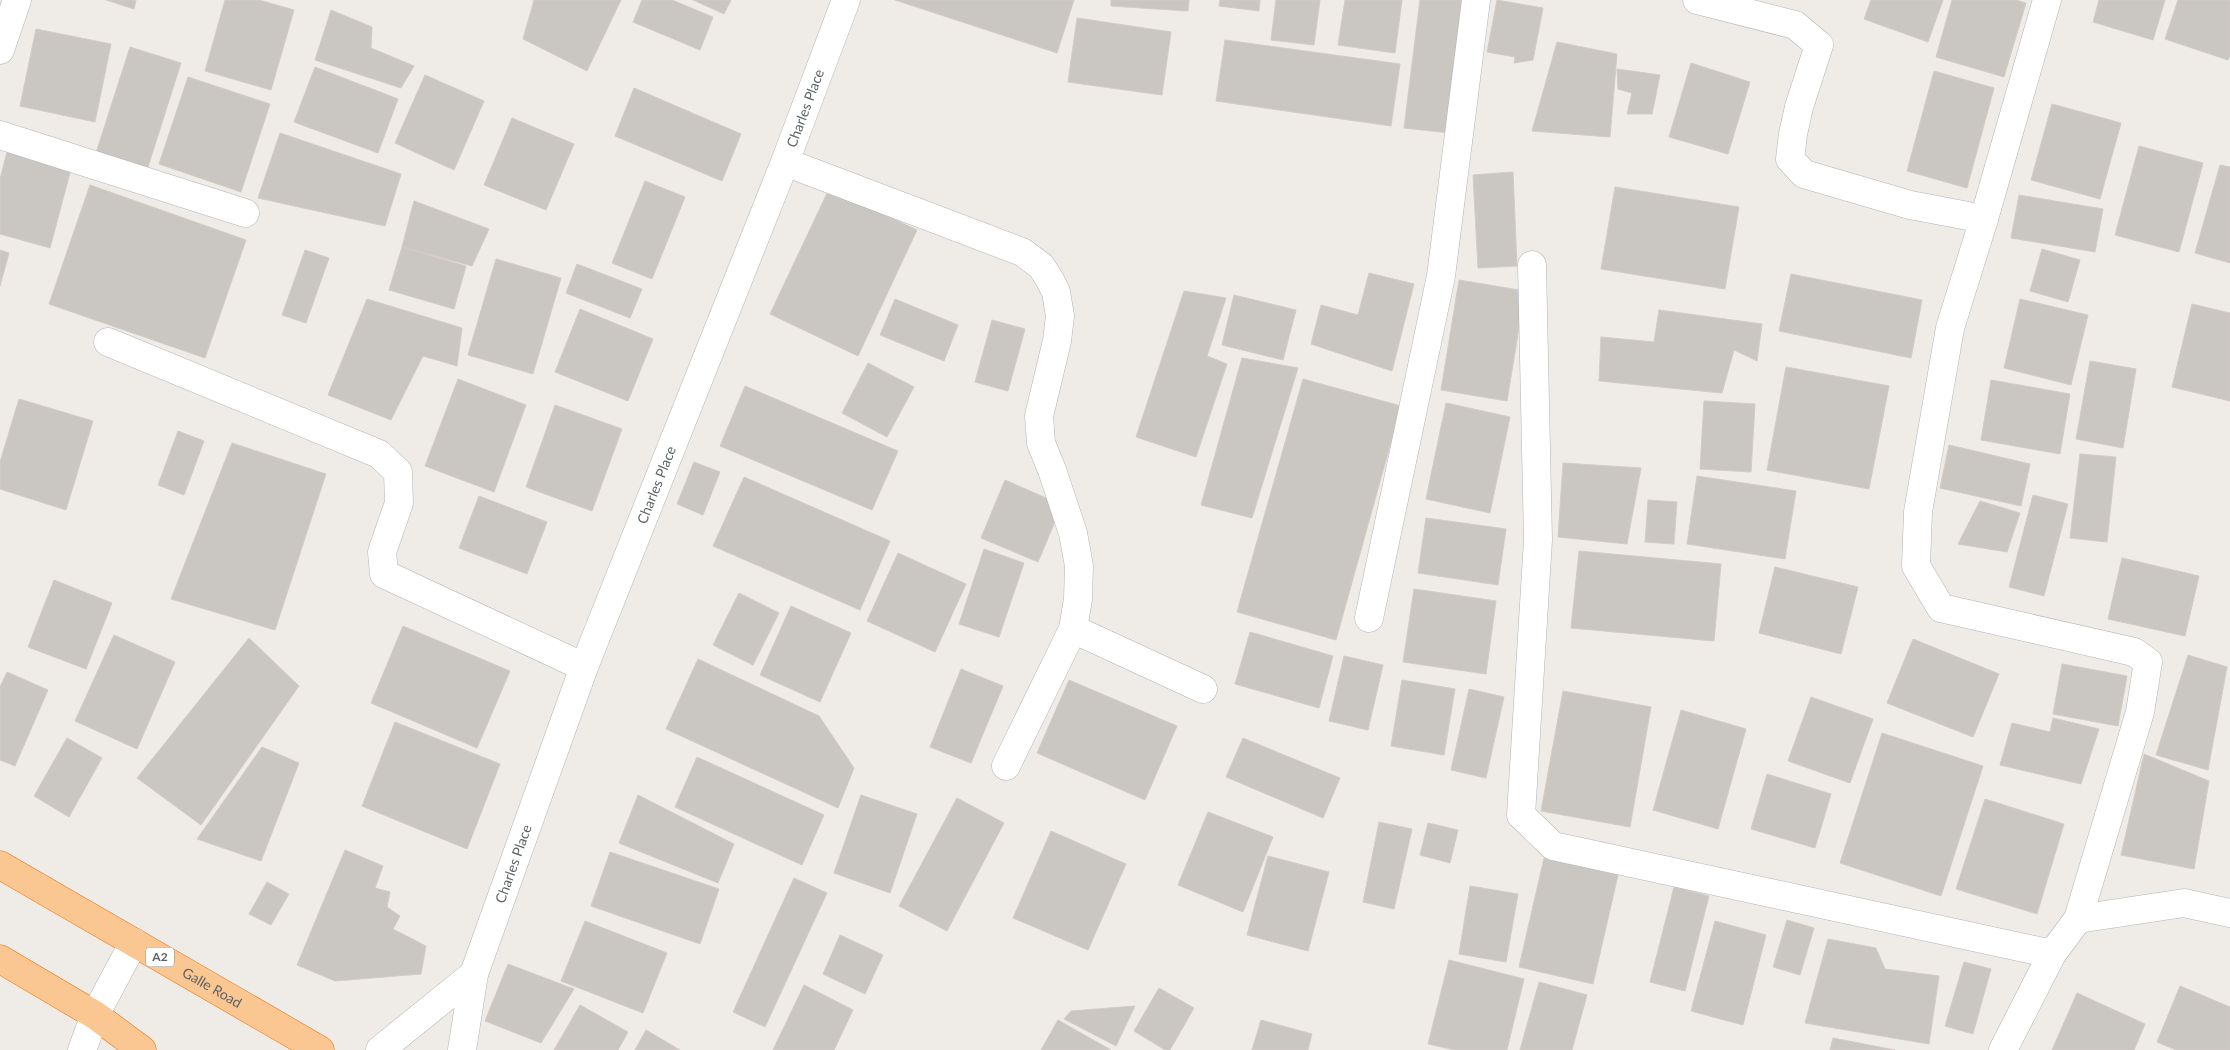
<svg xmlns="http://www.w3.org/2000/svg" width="2230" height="1050" font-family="Lato,sans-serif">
<rect width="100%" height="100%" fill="#efebe6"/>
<path fill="#cac6c2" stroke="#d4cbc4" d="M106,0H136L134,9Z
M225,0H259L294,10L271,90L205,71Z
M534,0H621L587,71L523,39Z
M642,0H672L713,17L700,50L633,22Z
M693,0H731L724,14Z
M895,0H1074L1057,53Z
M1111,0H1189L1188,11L1111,6Z
M1220,0H1260L1259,11L1219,6Z
M1276,0H1320L1314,45L1271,40Z
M1345,0H1402L1395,53L1338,45Z
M1420,0H1467L1450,133L1404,128Z
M1497,0L1543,8L1533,60L1514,63L1515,57L1487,52Z
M1871,0H1943L1928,42L1864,19Z
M1952,0H2016L2026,3L2004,77L1936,57Z
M2099,0H2165L2153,40L2093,22Z
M2178,0H2230V55L2228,60L2165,39Z
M331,10L372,27L371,48L414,66L401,88L315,60Z
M1077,18L1171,32L1162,95L1068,82Z
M36,29L111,44L95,122L20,106Z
M1225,40L1400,64L1391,126L1216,101Z
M1557,42L1617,54L1610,137L1532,131Z
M130,47L181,63L147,170L96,153Z
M1691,63L1750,82L1728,154L1669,137Z
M315,67L398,99L378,153L294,122Z
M1617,69L1660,75L1652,114H1627L1632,93L1618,89Z
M1934,71L1994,88L1967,188L1907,171Z
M425,75L484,101L454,170L395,143Z
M188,77L270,104L241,192L159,164Z
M634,88L741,134L722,181L615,136Z
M2052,104L2121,123L2100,199L2031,180Z
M512,118L574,144L546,210L484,185Z
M280,133L401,174L385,226L258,198Z
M2139,146L2203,163L2179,252L2115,235Z
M7,152L71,169L50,248L0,234V179Z
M2220,165L2230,167V263L2195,253Z
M1513,172L1517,266L1478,268L1473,175Z
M645,181L685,197L652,279L612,263Z
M90,185L246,240L205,358L49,304Z
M1615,187L1739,207L1725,289L1601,269Z
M829,189L917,230L858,356L770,314Z
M2019,195L2103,209L2095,252L2011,238Z
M414,201L489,229L472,266L402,247Z
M402,247L466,266L454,309L389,290Z
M2042,249L2080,260L2068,302L2030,291Z
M0,250L9,253L0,286Z
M305,250L329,258L306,323L282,315Z
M496,259L561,278L533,374L468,355Z
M577,264L642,289L630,318L566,293Z
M1369,273L1414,284L1392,371L1311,344L1321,305L1358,315Z
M1791,274L1922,300L1911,358L1779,331Z
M1459,280L1525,291L1507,401L1441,390Z
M1184,291L1226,298L1207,356L1227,364L1196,457L1136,437Z
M1234,295L1296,310L1283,360L1222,345Z
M367,299L462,328L457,366L423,356L391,420L328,395Z
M895,299L958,325L944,361L880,335Z
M2020,299L2088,315L2071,385L2004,368Z
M2192,304L2230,313V401L2172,387Z
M580,309L653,339L628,401L555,372Z
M1659,310L1762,324L1757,361L1734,350L1722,393L1599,381L1601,337L1654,342Z
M992,320L1025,329L1008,391L975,382Z
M1242,358L1298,368L1252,518L1201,505Z
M2090,361L2136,369L2123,448L2076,439Z
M868,363L914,387L887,437L842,413Z
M1786,367L1889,386L1869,489L1767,470Z
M458,379L526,405L494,492L425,466Z
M1303,379L1401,406L1336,640L1237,612Z
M1991,380L2070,394L2060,454L1981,440Z
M745,386L898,451L872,510L720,446Z
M19,399L93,421L66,510L0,489V462Z
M1704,401L1755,404L1751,472L1700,469Z
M1446,403L1510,417L1490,513L1426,499Z
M555,405L622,429L592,511L526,487Z
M178,431L204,441L184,495L158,485Z
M232,443L326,474L275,630L171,599Z
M1949,445L2030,464L2021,506L1940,488Z
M2080,454L2116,457L2107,542L2070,538Z
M694,462L720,472L703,515L677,504Z
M1563,463L1641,468L1627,544L1558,537Z
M1697,476L1796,491L1785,559L1687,544Z
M744,477L890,541L860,610L713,546Z
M1005,480L1062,505L1038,562L981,538Z
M2033,495L2068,504L2044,596L2009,587Z
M479,496L547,522L527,574L459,548Z
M1648,500L1677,502L1674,544L1645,542Z
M1980,501L2020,513L2007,552L1958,544Z
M1426,518L1506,529L1498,585L1418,573Z
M984,549L1024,563L999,637L959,624Z
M1579,551L1721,564L1714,641L1571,628Z
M898,553L966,584L935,652L867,621Z
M2122,558L2199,576L2185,636L2108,619Z
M1775,567L1858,587L1841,654L1759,633Z
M54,580L112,603L86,669L28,647Z
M1414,589L1496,601L1486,674L1403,662Z
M739,593L779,613L753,665L713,645Z
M791,606L851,633L820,702L760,675Z
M403,626L510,671L477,748L371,703Z
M1250,632L1333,656L1319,708L1235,684Z
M114,635L175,662L137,749L75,721Z
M249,638L299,686L201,825L137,778Z
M1913,639L1999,674L1973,737L1887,703Z
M2188,655L2227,667L2208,770L2156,755Z
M1344,656L1383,665L1368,730L1329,721Z
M698,659L819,716L854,768L838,808L666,729Z
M2062,664L2127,676L2118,726L2053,714Z
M961,669L1003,686L971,763L930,747Z
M7,672L48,690L15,766L0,760V687Z
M1069,680L1177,726L1145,800L1037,753Z
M1402,680L1455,689L1444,755L1391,746Z
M1469,689L1504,697L1486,778L1451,770Z
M1563,691L1651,707L1630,827L1541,811Z
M1811,697L1873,719L1850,783L1788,761Z
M1681,710L1746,729L1718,829L1653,810Z
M2053,718L2099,729L2081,784L2000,765L2012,723L2050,732Z
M395,722L500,764L467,849L362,806Z
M1882,733L1983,766L1941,896L1840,863Z
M67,738L102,758L69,817L34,796Z
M1243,738L1340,778L1323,818L1226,777Z
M262,747L299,763L261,861L197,839Z
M2144,754L2209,781L2194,869L2121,855Z
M697,757L824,815L802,865L675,807Z
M1767,774L1831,794L1815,848L1751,829Z
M638,795L734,844L718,883L619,843Z
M861,795L917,814L890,893L834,873Z
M957,798L1004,823L947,931L899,906Z
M1985,799L2064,824L2037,914L1956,889Z
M1208,812L1273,837L1243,912L1178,885Z
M1379,822L1412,829L1394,909L1363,902Z
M1428,823L1458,830L1450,863L1420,855Z
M1051,831L1126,864L1088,950L1013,918Z
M345,850L383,866L375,888L390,892L387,907L400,916L393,929L426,946L421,974L335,981L297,965Z
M610,852L719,889L700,944L591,906Z
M1268,856L1329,872L1308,951L1247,935Z
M1544,858L1618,875L1593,984L1519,967Z
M794,878L827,893L765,1027L733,1012Z
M267,882L289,894L271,925L249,914Z
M1470,886L1518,894L1506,962L1459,954Z
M1674,887L1709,896L1685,991L1650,982Z
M1787,920L1814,928L1800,975L1773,967Z
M585,921L667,953L643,1013L561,981Z
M1715,921L1766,935L1743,1025L1691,1011Z
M840,935L883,955L865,994L823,974Z
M1828,939L1876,948L1885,969L1939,976L1929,1044L1805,1023Z
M1449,960L1524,979L1507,1050H1455L1428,1044Z
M1964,962L1991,969L1973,1034L1945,1026Z
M508,964L574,989L541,1043L485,1021Z
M1539,982L1587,995L1572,1050H1520Z
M804,985L853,1010L834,1050H773Z
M2180,986L2230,1007V1050H2176L2157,1042Z
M1159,988L1194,1008L1170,1050H1165L1134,1031Z
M2077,993L2145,1024L2134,1050H2052Z
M580,1005L628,1032L618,1050H554Z
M1135,1006L1116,1046L1064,1019L1071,1011Z
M1058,1020L1111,1050H1041Z
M1261,1020L1312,1034L1308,1050H1252Z
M646,1030L680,1050H635Z
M1833,1038L1895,1050H1830Z"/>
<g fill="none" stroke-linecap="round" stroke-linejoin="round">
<defs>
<g id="minor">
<path d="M1697,0L1795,25L1819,45L1799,107L1793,134L1790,159L1804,174L1910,205L1984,219"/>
<path d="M0,50L17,0"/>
<path d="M0,135L245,213"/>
<path d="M785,162L1022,252L1041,266L1050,280L1056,292L1060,316L1057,341L1039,416L1041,443L1052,470L1073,533L1079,566L1078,599L1073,629L1006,766"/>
<path d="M1532,265L1538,540L1521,815L1553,846L2052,954"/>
<path d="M108,342L379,454L398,472L399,503L382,552L384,574L584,667"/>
<path d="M1369,618L1441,276L1476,0"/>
<path d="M1073,629L1203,689"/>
<path d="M2078,919L2184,903L2230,913"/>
<path d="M82,1050L95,1015L134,942"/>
<path d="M380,1050L474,974"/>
<path id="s1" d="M462,1050L474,974L584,667L785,162L846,0"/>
<path d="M2003,1050L2052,954L2078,919L2140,712L2148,662L2134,652L1941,608L1916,566L1918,512L1950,328L1984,219L2047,0"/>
</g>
<g id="highway">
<path id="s2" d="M0,865L320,1050"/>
<path d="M0,959L95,1015L142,1050"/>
</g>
</defs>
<use href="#minor" stroke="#b1b5b7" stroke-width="29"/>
<use href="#highway" stroke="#ed6f08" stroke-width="29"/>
<use href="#minor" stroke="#fff" stroke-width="28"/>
<use href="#highway" stroke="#fac792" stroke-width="28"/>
</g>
<g text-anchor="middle" stroke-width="5" stroke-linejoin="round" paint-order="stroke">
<rect fill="#fff" stroke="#8e9293" stroke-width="1" x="146" y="947.5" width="28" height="19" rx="4"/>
<g font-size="12" font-weight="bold" fill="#5d6365">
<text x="160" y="961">A2</text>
</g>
<g font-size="14" fill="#5d6365" stroke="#fff">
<text dy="5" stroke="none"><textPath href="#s1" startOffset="1004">Charles Place</textPath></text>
<text dy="5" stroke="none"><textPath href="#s1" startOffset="599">Charles Place</textPath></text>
<text dy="5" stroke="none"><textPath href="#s1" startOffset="194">Charles Place</textPath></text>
<text dy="5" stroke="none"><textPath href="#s2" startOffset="245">Galle Road</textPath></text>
</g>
</g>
</svg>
